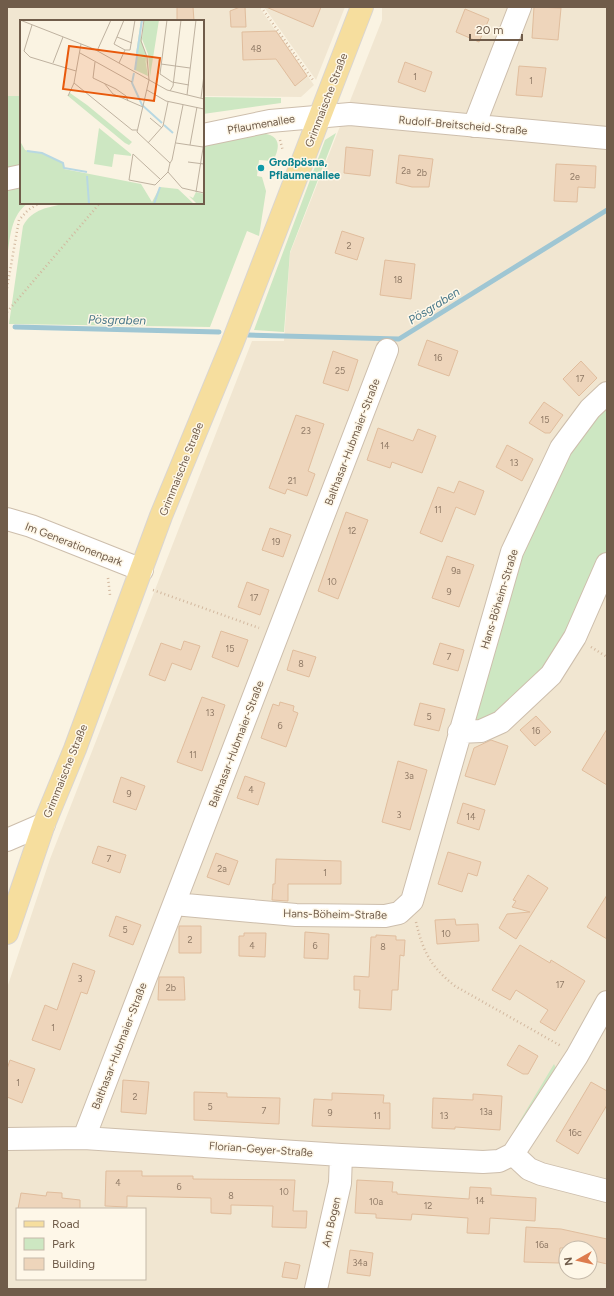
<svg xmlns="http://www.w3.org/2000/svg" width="614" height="1296" font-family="Figtree,sans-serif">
<rect width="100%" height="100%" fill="#faf3e2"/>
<path fill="#f1e6d1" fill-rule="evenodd" d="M7,7H259L314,85L301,97L203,96V21H21V96H7Z
M264,7H345L316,80Z
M382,7H607V1289H7V988L50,859L252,341H284L290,253L382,20ZM17,1209H145V1279H17ZM566,1248H590V1272H566Z"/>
<path fill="#cde7c2" d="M7,96H21V165L7,169Z
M203,97L281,98V103L203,114Z
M259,133C279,134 282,144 273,161L259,160L257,176L262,177L266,191L259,236L247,231L210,327L9,324L23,226C33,208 48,208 66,203H203V145Z
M336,133L290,252L284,332L254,330L325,140Z
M21,182V203H28C10,216 10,239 7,259V186Z
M607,401V550L593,587L547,671L482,723L471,720L518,556L564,453Z
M554,1064L556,1068L518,1130L515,1129Z"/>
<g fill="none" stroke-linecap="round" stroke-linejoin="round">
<path stroke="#9fc6d3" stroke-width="5" d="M15,327L219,332
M248,335L399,339L607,210"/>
</g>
<path fill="#eed5bb" stroke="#e0bd9d" d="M177,7H193L194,21H177Z
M240,7H245L246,27H231L230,11Z
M266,7H321L313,27Z
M534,7L561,8L558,40L532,38Z
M465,9L489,19L479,42L456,32Z
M276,31L307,76L295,86L276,59L243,60L242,32Z
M405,62L432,72L425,92L398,82Z
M519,66L546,68L542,97L516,95Z
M346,147L373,150L370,176L344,173Z
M399,155L433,159L429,187H412L396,183Z
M556,164L596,166L595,188L578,187L577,202L554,201Z
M342,231L364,238L357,260L335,253Z
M385,260L415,264L411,299L380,295Z
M427,340L458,351L449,376L418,365Z
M333,351L358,360L348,391L323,383Z
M581,361L597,378L579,396L563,379Z
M544,402L563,415L550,433H545L529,423Z
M296,415L324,424L308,471L315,474L307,496L287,489L285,494L269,488Z
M378,428L413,441L418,429L436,436L422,473L392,462L390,468L367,460Z
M507,445L533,459L522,481L496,467Z
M459,481L484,491L475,515L456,507L442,542L420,533L438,487L454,493Z
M346,512L368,520L338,599L318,591Z
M270,528L291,535L283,557L262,550Z
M447,556L474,565L459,607L432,598Z
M247,582L269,590L260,615L238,607Z
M221,631L248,640L238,667L212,657Z
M184,641L200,646L191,670L172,663L165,681L149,675L161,643L181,650Z
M440,643L464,650L458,671L433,664Z
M293,650L316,657L309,677L287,670Z
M202,697L225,705L202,771L177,762Z
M280,702L294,706L293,711L298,713L286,747L261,738L273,704L279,706Z
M420,703L445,709L439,731L414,725Z
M536,716L551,732L535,746L520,730Z
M607,729V785L582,770Z
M491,740L508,746L495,785L465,776L474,748Z
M398,761L427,770L410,830L382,822Z
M245,776L265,783L258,805L237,798Z
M121,777L145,786L136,810L113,802Z
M463,803L485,810L479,830L457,823Z
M98,846L126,855L120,873L92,863Z
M448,852L481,862L477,876L468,873L462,892L438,884Z
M216,853L238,861L229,885L207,877Z
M276,859L341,861V884H288V901L272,900L273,884H275Z
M528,875L548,888L516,939L499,928L507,914L530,912L512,907L516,901L513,900Z
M607,895V939L587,927Z
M116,916L141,925L133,945L109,936Z
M455,919L456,925L478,924L479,941L437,944L435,920Z
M179,926H201V953H179Z
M305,932L329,934L328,959L304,958Z
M244,933H266L265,957L239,956V936H244Z
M376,935L396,936V940H405L404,956L400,955L398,990H392L391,1010L359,1008L360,990H354V976L369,977L371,937H376Z
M520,945L550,963L551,960L585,981L555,1031L540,1022L548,1010L516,990L510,1000L492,990Z
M73,963L95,971L87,994L81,992L60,1050L32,1040L45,1005L57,1010Z
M159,977H184L185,1000H158Z
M519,1045L538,1056L528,1074H523L507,1065Z
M10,1060L35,1069L22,1103L7,1097V1069Z
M123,1080L149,1082L146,1114L121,1112Z
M591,1082L607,1091V1105L578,1154L556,1141Z
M194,1092L227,1093V1097L280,1098L279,1124L194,1120Z
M332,1093L384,1095L383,1103H390V1129L312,1126L314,1099L332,1100Z
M473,1094L502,1096L500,1130L455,1127V1129L432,1128L433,1098L473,1100Z
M106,1171H142V1176H193V1179L295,1180L293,1211H307L306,1228L272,1227L273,1206L231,1205V1214L211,1213V1198L127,1196V1207L105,1206Z
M357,1180L393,1182L392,1192H397V1194L469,1199L470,1187L491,1188V1195L536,1198L535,1221L490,1218L489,1234L467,1233L468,1218L412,1214L411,1220L376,1218V1214L355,1213Z
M47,1192L62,1193V1198L80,1200V1209H18L21,1193L46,1196Z
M526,1227L561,1229L607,1239V1264L590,1260V1248H560L559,1263L524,1262Z
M350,1250L373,1253L370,1276L347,1273Z
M285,1262L300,1265L297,1279L282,1277Z"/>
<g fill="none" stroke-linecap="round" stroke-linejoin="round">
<defs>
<path id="minor" d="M474,126L520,7
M203,135L270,121L350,114L607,138
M7,179L21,176
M7,519L31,526L142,570
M459,732L481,731L501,722L551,675L575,637L607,564
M7,840L44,824
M174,904L296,915L385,916L399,913L412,901L512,552L561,448L590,409L607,393
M84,1138L387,350
M7,1139L84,1138L341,1155L483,1162L499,1161L513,1154L577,1056L607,1002
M513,1154L529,1169L541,1174L607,1191
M316,1289L340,1183L341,1155"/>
<path id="major" d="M7,933L44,824L75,749L161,516L232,344L362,7"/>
</defs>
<use href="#minor" stroke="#cdbeac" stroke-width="24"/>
<use href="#major" stroke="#dad5d0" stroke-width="24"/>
<path stroke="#d2b89f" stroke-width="2.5" stroke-dasharray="1 3" stroke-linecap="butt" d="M261,7L313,80
M280,140L283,151
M7,288L19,220L28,210L40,203
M7,312L100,203
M108,578L110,595
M153,590L259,628
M591,647L607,657
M416,922C423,952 431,967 455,986L561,1046"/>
<use href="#minor" stroke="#fff" stroke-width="22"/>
<use href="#major" stroke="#f6de9e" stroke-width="22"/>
</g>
<circle fill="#0f9aa8" stroke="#fef7e8" stroke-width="1.5" cx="261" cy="168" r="4"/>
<g text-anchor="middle" stroke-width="3" stroke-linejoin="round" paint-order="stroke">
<g font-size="9" fill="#907a66">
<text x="256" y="52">48</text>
<text x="415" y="80">1</text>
<text x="531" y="84">1</text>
<text x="406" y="174">2a</text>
<text x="422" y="176">2b</text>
<text x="575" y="180">2e</text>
<text x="349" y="249">2</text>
<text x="398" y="283">18</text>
<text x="438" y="361">16</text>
<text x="340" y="374">25</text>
<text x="580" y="382">17</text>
<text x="545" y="423">15</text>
<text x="306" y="434">23</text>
<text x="385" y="449">14</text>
<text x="514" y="466">13</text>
<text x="292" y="484">21</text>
<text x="438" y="513">11</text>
<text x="352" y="534">12</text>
<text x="276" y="545">19</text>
<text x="456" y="574">9a</text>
<text x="332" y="585">10</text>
<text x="449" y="595">9</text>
<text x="254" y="601">17</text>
<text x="230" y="652">15</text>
<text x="449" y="660">7</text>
<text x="301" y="667">8</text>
<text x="210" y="716">13</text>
<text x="429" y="720">5</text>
<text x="280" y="729">6</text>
<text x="536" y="734">16</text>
<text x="193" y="758">11</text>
<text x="409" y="779">3a</text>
<text x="251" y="793">4</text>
<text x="129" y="797">9</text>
<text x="399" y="818">3</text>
<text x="471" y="820">14</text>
<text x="109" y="862">7</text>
<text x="222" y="872">2a</text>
<text x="325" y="876">1</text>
<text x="125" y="933">5</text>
<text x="446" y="937">10</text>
<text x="190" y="943">2</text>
<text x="252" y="949">4</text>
<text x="315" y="949">6</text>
<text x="383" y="950">8</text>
<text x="80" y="982">3</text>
<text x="560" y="988">17</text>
<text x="171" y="991">2b</text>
<text x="53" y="1031">1</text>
<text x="18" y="1086">1</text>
<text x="135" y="1100">2</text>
<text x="210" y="1110">5</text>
<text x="264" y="1114">7</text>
<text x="486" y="1115">13a</text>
<text x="330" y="1116">9</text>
<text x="377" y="1119">11</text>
<text x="444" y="1119">13</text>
<text x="575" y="1136">16c</text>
<text x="118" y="1186">4</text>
<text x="179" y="1190">6</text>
<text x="284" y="1195">10</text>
<text x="231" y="1199">8</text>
<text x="480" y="1204">14</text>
<text x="376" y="1205">10a</text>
<text x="428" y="1209">12</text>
<text x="542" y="1248">16a</text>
<text x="360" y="1266">34a</text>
</g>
<g font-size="11" fill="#705c4a" stroke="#fef7e8">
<text transform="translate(326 100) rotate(-69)" y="4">Grimmaische Straße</text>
<text transform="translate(261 124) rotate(-10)" y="4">Pflaumenallee</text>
<text transform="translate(463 125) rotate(5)" y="4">Rudolf-Breitscheid-Straße</text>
<text transform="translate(352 442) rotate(-69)" y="4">Balthasar-Hubmaier-Straße</text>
<text transform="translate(181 469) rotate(-68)" y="4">Grimmaische Straße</text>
<text transform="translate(74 544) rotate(21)" y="4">Im Generationenpark</text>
<text transform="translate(499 599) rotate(-73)" y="4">Hans-Böheim-Straße</text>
<text transform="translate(236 744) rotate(-69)" y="4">Balthasar-Hubmaier-Straße</text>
<text transform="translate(65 771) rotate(-68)" y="4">Grimmaische Straße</text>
<text transform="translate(335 914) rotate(1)" y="4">Hans-Böheim-Straße</text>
<text transform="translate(119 1046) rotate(-69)" y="4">Balthasar-Hubmaier-Straße</text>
<text transform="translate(261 1149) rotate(4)" y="4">Florian-Geyer-Straße</text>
<text transform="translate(331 1222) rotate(-77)" y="4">Am Bogen</text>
</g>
<g font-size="11" font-weight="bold" fill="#0d838f" stroke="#fef7e8" text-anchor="start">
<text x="269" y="166">Großpösna,<tspan x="269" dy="13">Pflaumenallee</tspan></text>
</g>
<g font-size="12" font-style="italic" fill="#497889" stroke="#fef7e8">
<text transform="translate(434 306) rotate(-32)" y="4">Pösgraben</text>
<text transform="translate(117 320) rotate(1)" y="4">Pösgraben</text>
</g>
</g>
<g transform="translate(20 20)">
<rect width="184" height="184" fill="#faf3e2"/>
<path d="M121,0V19L126,35L127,46L125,38L116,34ZM124,0H139L130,57L128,34L122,19ZM117,36L125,38L128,56L115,50ZM50,73L67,85L112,122L109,125L105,123L48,76ZM79,108L111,134V136L94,134L92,147L74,144ZM0,121L5,130L22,133L43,143L44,149L121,164L132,182L140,167L158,169L174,184H0ZM176,172L184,174V184H177L169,176L173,178Z" fill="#cde7c2"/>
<path fill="none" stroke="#b8d8e2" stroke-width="2" d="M117,34L122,0M115,50L117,36M114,53L112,63L122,85L142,103M144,105L153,113M7,131L22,133L43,143L44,148L67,152M67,156L69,184M134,184L140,167"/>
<path fill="none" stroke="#bfb2a0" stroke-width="1" d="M0,0L74,29L147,70L184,79M104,0L94,24L105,30M124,0L121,21L127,37L129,60L117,112L150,143L148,152M147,0L140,54L152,62L169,65M12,5L4,31L10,37L56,51M97,17L112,23M61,24L54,63L112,110H117M105,30H110L115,0M77,31L91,0M60,33L112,62M75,42L73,58L96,69L106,76L108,81M33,43L43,17M99,43L105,30M141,44L170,48M84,63L93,74L123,87M127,70L146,81L184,89M150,71L153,66L161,0M167,75L176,0M48,76L54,63M181,78L184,55M130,98L142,108M128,123L143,106L148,82M156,123L183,127M170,125L177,87M168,142L184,144M150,143L152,140L163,85M148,152L162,168L184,173M140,159L113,134L109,160L135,165L148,152M176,172L184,122"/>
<path fill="#e8590c" fill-opacity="0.15" stroke="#e8590c" stroke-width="2" d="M49,26L140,38L134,81L43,69Z"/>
<rect width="184" height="184" fill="none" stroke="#705c4a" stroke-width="2"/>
</g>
<rect width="614" height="1296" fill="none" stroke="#705c4a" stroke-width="16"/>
<rect x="16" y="1208" width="130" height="72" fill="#fef7e8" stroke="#c5b9a9"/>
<rect x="24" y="1221" width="20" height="6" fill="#f6de9e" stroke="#c5b9a9"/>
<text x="52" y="1228" font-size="12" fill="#705c4a">Road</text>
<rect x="24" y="1238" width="20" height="12" fill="#cde7c2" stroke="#c5b9a9"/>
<text x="52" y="1248" font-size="12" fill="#705c4a">Park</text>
<rect x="24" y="1258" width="20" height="12" fill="#eed5bb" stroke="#c5b9a9"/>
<text x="52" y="1268" font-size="12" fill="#705c4a">Building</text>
<g transform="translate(578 1260) rotate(262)"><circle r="19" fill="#fef7e8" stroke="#c5b9a9"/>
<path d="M0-3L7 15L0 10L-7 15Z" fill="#dd7c4e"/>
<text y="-6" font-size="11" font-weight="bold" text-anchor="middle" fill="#705c4a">N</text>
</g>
<path d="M470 34v6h52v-6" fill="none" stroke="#705c4a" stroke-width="2"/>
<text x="476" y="34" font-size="12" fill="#705c4a" stroke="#fef7e8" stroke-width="3" paint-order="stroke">20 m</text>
</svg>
